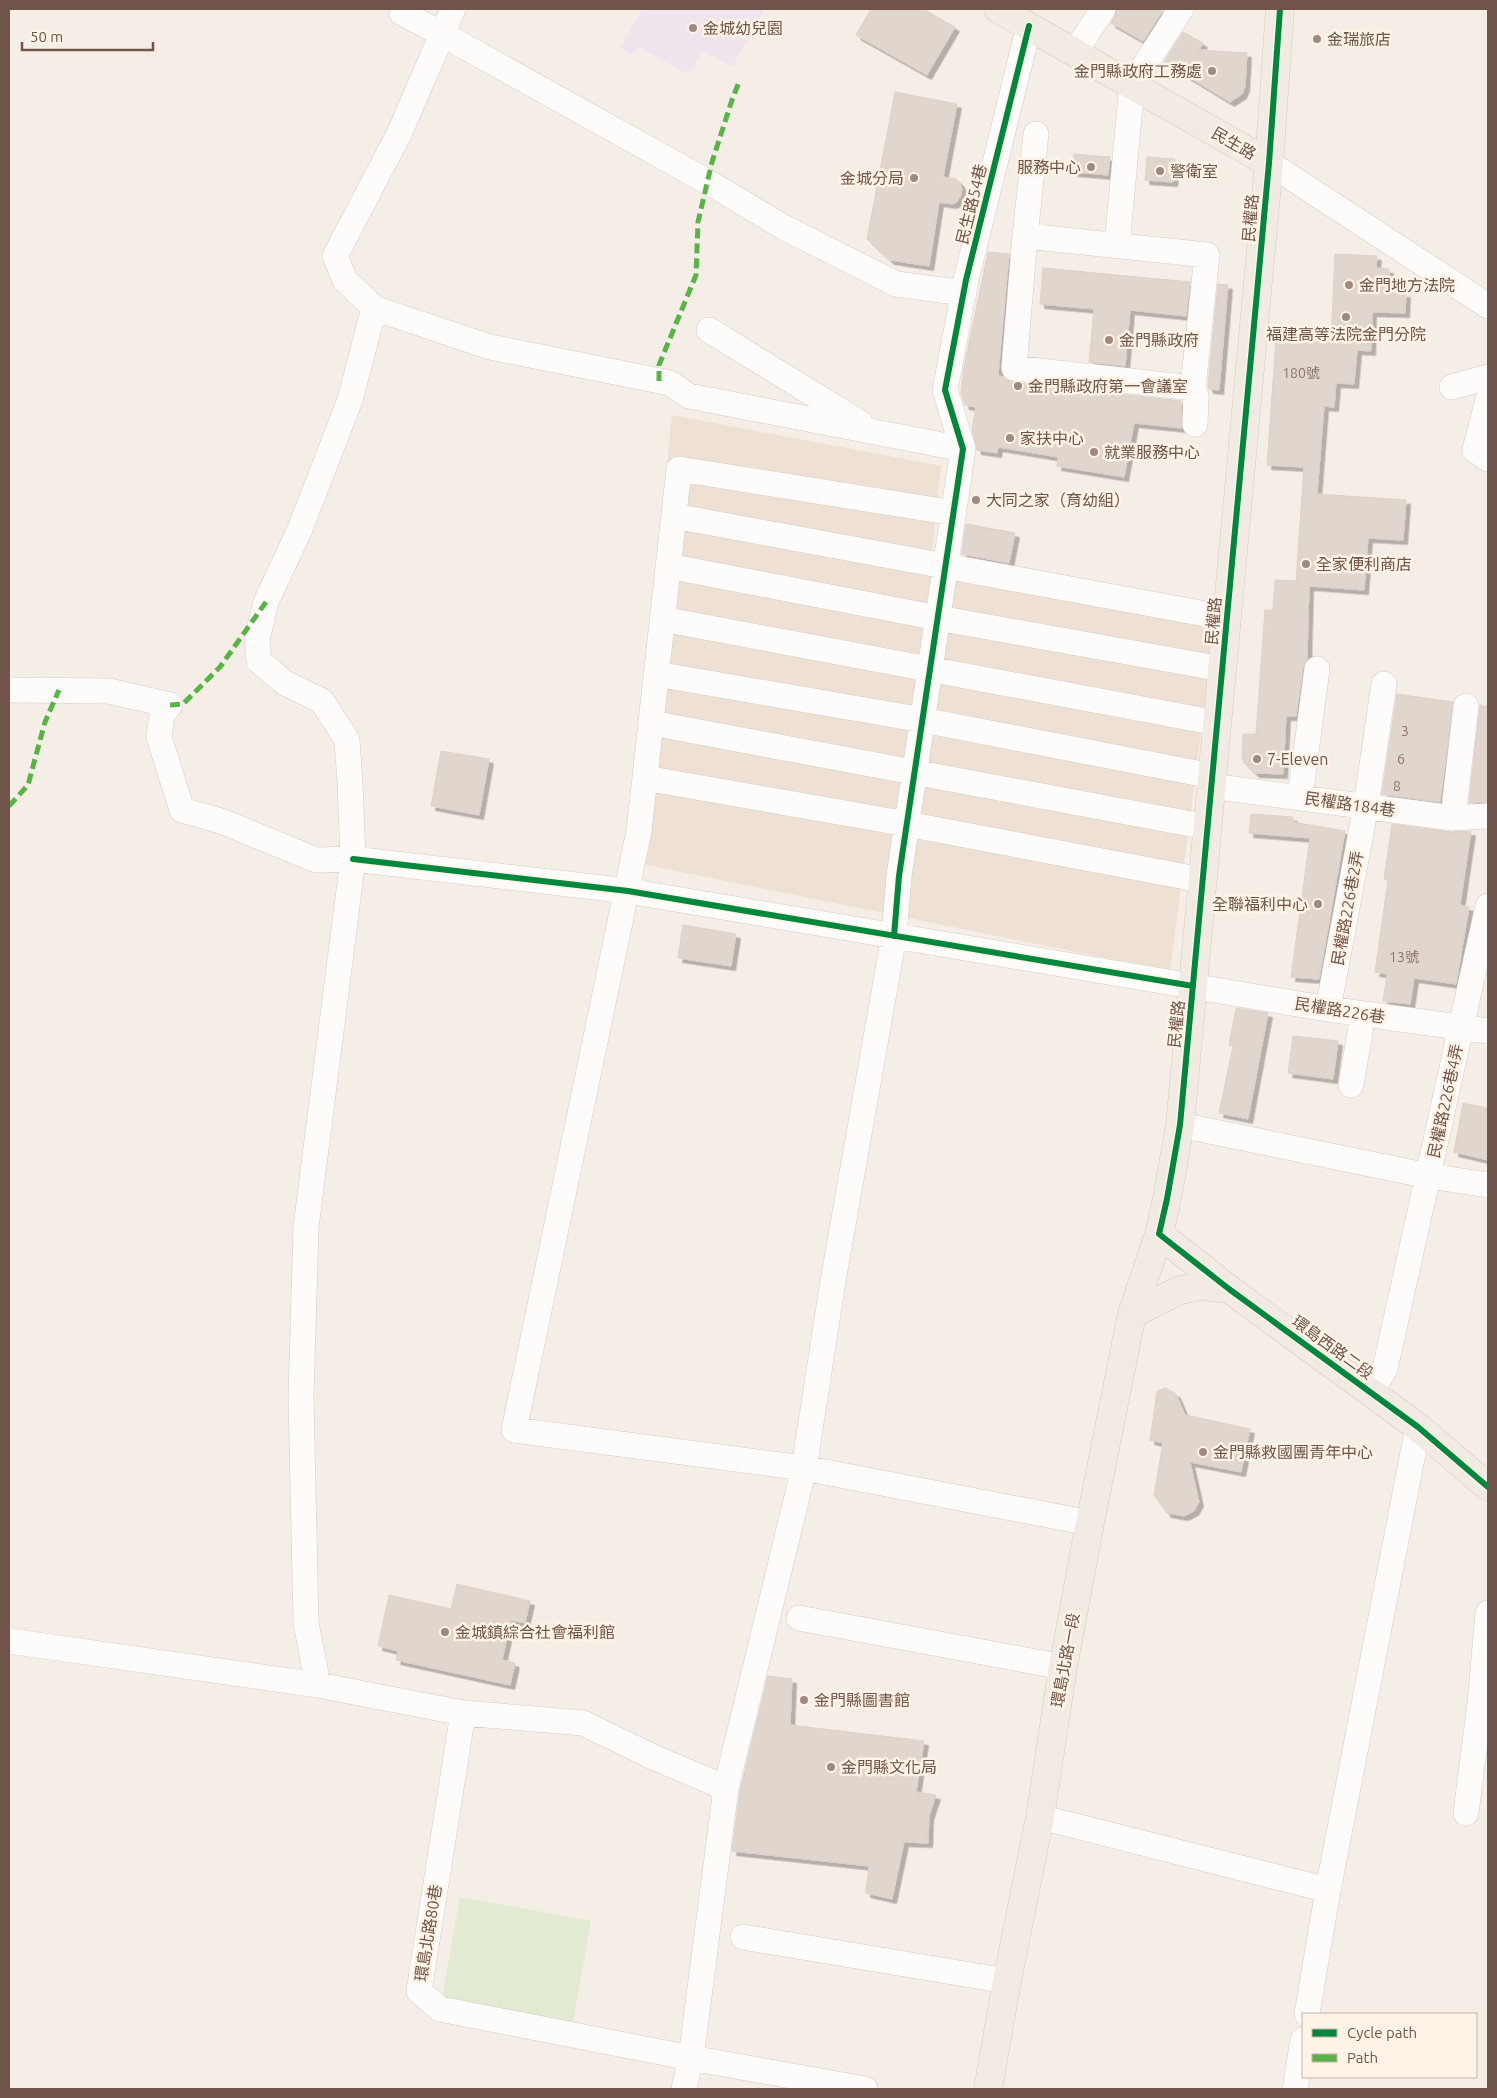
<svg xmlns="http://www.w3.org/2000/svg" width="1497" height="2098" font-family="Ubuntu,'Noto Sans TC',sans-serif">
<defs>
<filter id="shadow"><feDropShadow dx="4.5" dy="4.5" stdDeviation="0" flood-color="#0004"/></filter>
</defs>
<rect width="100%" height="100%" fill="#f5eee6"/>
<path fill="#eee0d3" d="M672,415L941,466L932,553L1216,617L1170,971L627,861Z"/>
<path fill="#f0e5ef" d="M642,9H765L732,67L703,51L689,75L638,47L633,55L620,48Z"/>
<path fill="#e2ead1" d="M460,1897L591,1921L573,2022L442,1998Z"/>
<path fill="#e1d6ce" stroke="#ddd1c9" filter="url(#shadow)" d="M871,9H923L955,27L927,75L856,35Z
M1117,9H1164L1143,41L1111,23Z
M1183,32L1203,43L1199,50L1247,53L1245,87L1242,94L1230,102L1164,62Z
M895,92L957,104L943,177L956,179L960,183L962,189L960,197L957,202L952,204L939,202L929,266L890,260L867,239Z
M1074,154L1110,157L1108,175L1073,172Z
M1147,157L1175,159L1173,182L1145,180Z
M988,252L1009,254L998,375L1012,382L1181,401L1182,428L1134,423L1124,477L1057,466L1058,457L998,447L997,453L977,450L972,430L976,407L965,405L961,393L964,367Z
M1335,254L1377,256L1376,268L1389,269L1388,293H1406L1405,313L1372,312L1371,351L1357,350L1354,384L1336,383L1334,407L1324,406L1317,494L1406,500L1403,540L1368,538L1364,590L1309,586L1307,659L1303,667L1296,716H1286L1283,774L1255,773L1244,763L1242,757L1243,734H1256L1265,610H1273L1275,580L1296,581L1304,467L1267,465L1276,339L1331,343Z
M1043,268L1190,282L1186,316L1130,310L1125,366L1089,362L1094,309L1040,304Z
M1218,284L1228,285L1219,390L1209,389L1208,386Z
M966,524L1015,533L1009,563L962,554Z
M1397,694L1453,702L1440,802L1382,794Z
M1480,705L1488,707V802L1469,803Z
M441,751L489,759L479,815L431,806Z
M1251,814L1293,817L1292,822L1345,831L1319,979L1291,977L1310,838L1249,833Z
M1392,824L1451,832L1471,831L1460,905L1469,907L1456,984L1414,978L1410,1004L1383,1001L1387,974L1375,972L1388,880L1384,879Z
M683,925L736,934L731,966L678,958Z
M1236,1008L1268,1013L1248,1119L1219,1113L1233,1046L1229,1045Z
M1293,1036L1338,1041L1333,1079L1288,1073Z
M1463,1103L1488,1108V1160L1454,1152Z
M1166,1388L1176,1394L1185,1415L1250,1429L1241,1472L1190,1462L1199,1502L1194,1511L1184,1516L1167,1513L1154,1495L1163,1443L1150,1440L1157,1391Z
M457,1584L530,1601L525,1623L511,1620L502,1660L515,1663L510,1685L396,1660L398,1651L378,1646L389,1595L451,1609Z
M768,1676L792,1679L790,1725L924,1741L916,1792L936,1795L929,1816L928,1843L904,1842L892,1899L866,1893L869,1866L732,1851L740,1791Z"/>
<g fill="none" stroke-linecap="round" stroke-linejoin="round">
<defs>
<path id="minor" d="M453,9L399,134L335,256L345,280L374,308L490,347L670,383L689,396L963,449
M402,13L442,34L708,182L785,228L896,284L964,293
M1075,52L1103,9
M1269,163L1488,306
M1025,236L1207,255L1193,388L1014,368Z
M1025,236L1036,134
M1117,245L1132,85L1181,9
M709,330L860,423
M1452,387L1488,377
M1193,388L1196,396L1195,424
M1488,400L1475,450L1488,459
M954,513L679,469L639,831L514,1430L804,1468L1090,1523
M674,516L1227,618
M668,566L938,618L1222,669
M662,619L1217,723
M656,674L923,720L1212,776
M9,690L109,691L170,705L162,715L159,737L182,810L221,821L316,860L353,859L628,891L1328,1009L1488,1031
M651,723L1207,827
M645,778L907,824L1202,880
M1211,786L1453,818L1488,816
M1300,797L1317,669
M1453,818L1466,706
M1328,1009L1366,806L1384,684
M1351,1085L1363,1015
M1180,1125L1429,1176L1488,1185
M1371,1392L1385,1369L1488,906
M799,1618L1063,1667
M9,1641L318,1685L463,1713L583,1723L653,1757L726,1788
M318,1685L306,1623L301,1397L306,1227L353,859L350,782L347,740L322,701L285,683L259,661L257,639L266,602L300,529L350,400L374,308
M463,1713L419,1991L440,2009L691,2058L865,2089
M1466,1813L1480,1703L1488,1613
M1040,1817L1328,1890
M743,1937L1007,1981
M1307,2014L1328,1890L1418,1427
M684,2089L691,2058L726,1788L804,1468L833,1281L894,936L899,876L963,449L945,390L966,280L1029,26
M1295,2089L1303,2040"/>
<path id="major" d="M998,9L1269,163
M1159,1234L1229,1289L1418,1427L1488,1487
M1132,1314L1180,1290L1203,1286L1229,1289
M988,2089L1007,1981L1040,1817L1063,1667L1090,1523L1132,1314L1159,1234L1167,1199L1180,1125L1269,163L1280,9"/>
</defs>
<use href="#minor" stroke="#d6cbc4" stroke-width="26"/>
<use href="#major" stroke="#d3c9c4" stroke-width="29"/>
<use href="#minor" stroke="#fefcfb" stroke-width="25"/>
<use href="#major" stroke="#f1ebe3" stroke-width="28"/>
<path stroke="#59b447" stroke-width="5" stroke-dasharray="10 5" stroke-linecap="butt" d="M659,381V365L696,275L698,222L712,162L732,100L739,82
M170,705L183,704L220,667L266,602
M9,806L28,785L45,722L59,690"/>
<defs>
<path id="cycleway" d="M1280,9L1269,163L1180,1125L1167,1199L1159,1234L1229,1289L1418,1427L1488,1487
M353,859L628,891L1193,986
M894,936L899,876L963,449L945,390L966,280L1029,26"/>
</defs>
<use href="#cycleway" stroke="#fef3e6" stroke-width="9"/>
<use href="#cycleway" stroke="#00873e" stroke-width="6"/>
</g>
<g fill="#9f8a80" stroke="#fef3e6" stroke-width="2">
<circle cx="693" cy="28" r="5"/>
<circle cx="1317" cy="39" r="5"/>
<circle cx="1212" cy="71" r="5"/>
<circle cx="1091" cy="167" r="5"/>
<circle cx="1160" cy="171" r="5"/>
<circle cx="914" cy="178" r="5"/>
<circle cx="1349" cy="285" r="5"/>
<circle cx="1346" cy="317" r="5"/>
<circle cx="1109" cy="340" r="5"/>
<circle cx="1018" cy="386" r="5"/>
<circle cx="1010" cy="438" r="5"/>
<circle cx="1094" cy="452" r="5"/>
<circle cx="976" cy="500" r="5"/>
<circle cx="1306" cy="564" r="5"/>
<circle cx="1257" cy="759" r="5"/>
<circle cx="1318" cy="904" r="5"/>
<circle cx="1203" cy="1452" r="5"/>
<circle cx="445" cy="1632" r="5"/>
<circle cx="804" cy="1700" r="5"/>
<circle cx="831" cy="1767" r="5"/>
</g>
<g text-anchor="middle" stroke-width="5" stroke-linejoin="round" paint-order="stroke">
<g font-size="14" fill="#8e766c">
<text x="1301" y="378">180號</text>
<text x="1405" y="736">3</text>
<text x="1401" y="764">6</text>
<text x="1397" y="791">8</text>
<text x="1404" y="962">13號</text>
</g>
<g font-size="16" fill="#705449" stroke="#fef3e6" text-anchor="start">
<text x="703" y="34">金城幼兒園</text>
<text x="1327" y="45">金瑞旅店</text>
<text x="1202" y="77" text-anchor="end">金門縣政府工務處</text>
<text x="1081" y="173" text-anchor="end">服務中心</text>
<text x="1170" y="177">警衛室</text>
<text x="904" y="184" text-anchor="end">金城分局</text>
<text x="1359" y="291">金門地方法院</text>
<text x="1346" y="340" text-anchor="middle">福建高等法院金門分院</text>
<text x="1119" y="346">金門縣政府</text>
<text x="1028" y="392">金門縣政府第一會議室</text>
<text x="1020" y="444">家扶中心</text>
<text x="1104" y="458">就業服務中心</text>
<text x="986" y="506">大同之家（育幼組）</text>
<text x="1316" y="570">全家便利商店</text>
<text x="1267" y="765">7-Eleven</text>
<text x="1308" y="910" text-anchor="end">全聯福利中心</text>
<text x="1213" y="1458">金門縣救國團青年中心</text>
<text x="455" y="1638">金城鎮綜合社會福利館</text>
<text x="814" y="1706">金門縣圖書館</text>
<text x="841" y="1773">金門縣文化局</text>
</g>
<g font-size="16" fill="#705449" stroke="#fef3e6">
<text transform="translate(1234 143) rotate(30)" y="6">民生路</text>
<text transform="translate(971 204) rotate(-76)" y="6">民生路54巷</text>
<text transform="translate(1250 218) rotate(-85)" y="6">民權路</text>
<text transform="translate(1213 621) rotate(-85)" y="6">民權路</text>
<text transform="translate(1350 804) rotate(8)" y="6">民權路184巷</text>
<text transform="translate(1347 908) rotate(-80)" y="6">民權路226巷2弄</text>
<text transform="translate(1340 1010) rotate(9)" y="6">民權路226巷</text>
<text transform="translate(1176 1024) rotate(-84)" y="6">民權路</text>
<text transform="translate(1445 1101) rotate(-78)" y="6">民權路226巷4弄</text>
<text transform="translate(1333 1347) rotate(36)" y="6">環島西路二段</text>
<text transform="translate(1065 1660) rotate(-80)" y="6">環島北路一段</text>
<text transform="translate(428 1933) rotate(-81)" y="6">環島北路80巷</text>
</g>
</g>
<rect width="1497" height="2098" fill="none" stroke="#705449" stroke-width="20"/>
<rect x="1302" y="2013" width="175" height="65" fill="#fef3e6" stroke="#c5b3a7"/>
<rect x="1312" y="2029" width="25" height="8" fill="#00873e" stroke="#c5b3a7"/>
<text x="1347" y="2038" font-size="15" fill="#705449">Cycle path</text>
<rect x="1312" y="2054" width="25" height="8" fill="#59b447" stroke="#c5b3a7"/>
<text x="1347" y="2063" font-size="15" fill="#705449">Path</text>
<path d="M22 42v8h131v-8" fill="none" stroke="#705449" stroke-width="2.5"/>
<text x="30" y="42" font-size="15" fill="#705449" stroke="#fef3e6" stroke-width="4" paint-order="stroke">50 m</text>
</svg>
